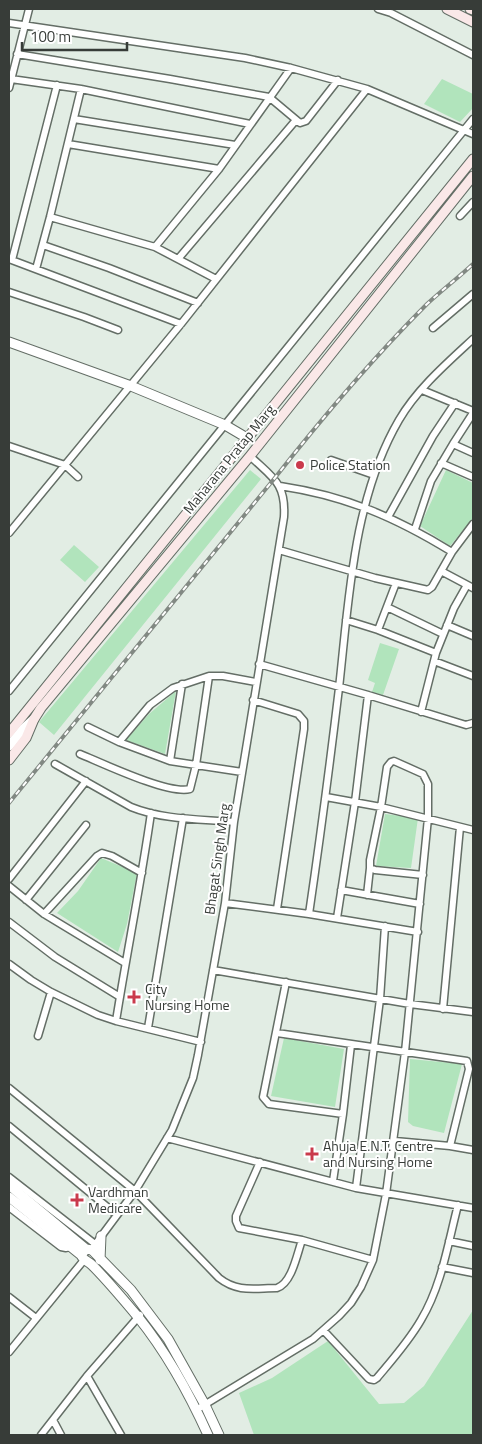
<svg xmlns="http://www.w3.org/2000/svg" width="482" height="1444" font-family="'Titillium Web',sans-serif">
<rect width="100%" height="100%" fill="#e2ede4"/>
<path fill="#b1e4bc" d="M442,79L473,94V108L460,122L424,104Z
M250,470L261,479L54,735L39,722Z
M446,470L473,483V518L450,546L420,526Z
M74,545L99,567L85,582L60,560Z
M380,643L399,649L383,695L372,692L375,683L368,680Z
M176,691L165,754L126,740L149,714Z
M385,814L418,818L411,868L376,866Z
M101,858L137,873L127,924L118,952L57,913L78,891Z
M284,1038L344,1049L335,1107L271,1096Z
M410,1059L462,1064L444,1133L413,1126L408,1122Z
M473,1310V1435H254L239,1393L272,1378L328,1341L379,1404L404,1403L424,1386Z"/>
<g fill="none" stroke-linecap="round" stroke-linejoin="round">
<defs>
<path id="minor" d="M378,9L391,13L473,55
M9,23L245,58L291,68L367,89L473,134
M17,54L170,79L269,97L300,123L306,121L338,80
M11,79L81,89L250,124
M9,88L29,9
M74,119L235,145
M68,144L219,169
M460,216L473,202
M50,217L155,247L216,279
M43,245L109,268L198,303
M155,247L219,169L291,68
M9,259L181,324
M178,259L296,120
M12,260L57,85
M36,269L50,217L81,89
M9,292L84,317L118,330
M433,328L473,294
M422,390L473,411
M453,444L473,453
M9,446L65,465L78,477
M331,460L374,475
M441,463L473,477
M280,486C346,496 395,517 452,552
M388,517L433,436L455,403
M415,529L431,481L453,444L473,413
M9,533L181,324L367,89
M279,550L375,578L428,590L432,587L452,552L473,524
M441,571L473,588
M387,607L443,634
M346,620L378,630L436,653
M447,625L473,636
M378,630L396,583
M434,661L473,676
M259,664L368,695L466,725L473,723
M9,691L473,119
M253,700L298,714L304,721V729L277,909
M421,712L436,653L454,608L467,585
M88,727L119,742L170,761L242,772
M119,742L150,705L173,688L209,676H223L256,682
M80,754C102,763 169,795 190,789L196,765L209,676
M170,761L182,684
M55,764L131,807C163,820 200,819 234,822
M326,797L381,807L473,830
M9,879L86,781
M9,886L44,914L125,963
M341,890L420,904
M367,895L370,868
M26,900L86,825
M225,903L309,914L418,932
M44,914L97,856L102,853L112,856L142,873
M309,914C320,839 330,763 339,688C349,599 353,499 399,420C417,389 447,363 473,339
M337,918L355,802L368,695
M9,922L55,957L120,997
M9,964L31,980L51,992L98,1015L116,1021L201,1042
M213,970L410,1004L473,1012
M286,982L263,1097L269,1104L343,1114
M443,1009L460,827
M116,1021C127,952 141,883 151,813
M148,1028L183,818
M277,1033L467,1061L469,1069L450,1146
M38,1036L51,992
M9,1088L135,1191L219,1278C238,1293 255,1288 277,1288C292,1283 297,1254 302,1240
M9,1126L117,1215
M167,1138L356,1188L473,1208
M395,1141L450,1146L473,1150
M260,1162L236,1216V1221L239,1228L302,1240L373,1260
M9,1177L95,1244
M333,1181L343,1114L351,1045
M356,1188L380,999L385,926
M9,1207L61,1247L66,1248L70,1247
M449,1241L473,1246
M91,1250L135,1191L172,1130L193,1078L198,1055L225,903L234,822L284,517C286,483 273,478 250,456
M442,1267L473,1273
M9,1297L36,1318
M324,1331L369,1379L374,1380L377,1378C392,1360 409,1341 421,1320C442,1285 448,1243 458,1205
M9,1352L84,1260
M87,1376L121,1435
M196,1410L313,1339L339,1316L351,1303L361,1287L373,1260L386,1194L405,1052L428,818V784L423,774L394,761L391,762L387,767L381,807L370,860V868L375,870L423,875
M53,1420L61,1435
M41,1435L87,1376L140,1315"/>
<path id="tertiary" d="M9,342L131,386L225,425L247,438
M9,746L24,728L34,719
M9,1185L69,1235L86,1249L92,1250L131,1290L168,1339L205,1405L219,1435
M9,1197L81,1255
M86,1249L81,1255C84,1261 88,1261 92,1265C108,1281 123,1299 138,1317C167,1353 189,1393 208,1435
M100,1260L101,1236"/>
<path id="secondary" d="M447,9L473,22
M470,9L473,10
M9,733L473,159
M9,760L26,738L34,719L41,708L250,456L473,176"/>
</defs>
<use href="#minor" stroke="#646e66" stroke-width="9"/>
<use href="#tertiary" stroke="#646e66" stroke-width="11"/>
<use href="#secondary" stroke="#646e66" stroke-width="11"/>
<use href="#minor" stroke="#fff" stroke-width="6"/>
<use href="#tertiary" stroke="#fff" stroke-width="9"/>
<use href="#secondary" stroke="#fae8e8" stroke-width="9"/>
<defs>
<path id="rail" d="M9,803L274,479C322,418 372,359 427,304C442,290 458,278 473,264"/>
</defs>
<use href="#rail" stroke="#828983" stroke-width="4"/>
<use href="#rail" stroke="#fff" stroke-width="2" stroke-dasharray="5.5" stroke-linecap="butt"/>
</g>
<g fill="#ca3a4c" stroke="#fff" stroke-width="2">
<circle cx="300" cy="465" r="5"/>
<path d="M131.5 989.5h5v5h5v5h-5v5h-5v-5h-5v-5h5z"/>
<path d="M309.5 1146.5h5v5h5v5h-5v5h-5v-5h-5v-5h5z"/>
<path d="M74.5 1192.5h5v5h5v5h-5v5h-5v-5h-5v-5h5z"/>
</g>
<g text-anchor="middle" stroke-width="4" stroke-linejoin="round" paint-order="stroke">
<g font-size="14" fill="#373c38" stroke="#fff">
<text transform="translate(229 459) rotate(-51)" y="5">Maharana Pratap Marg</text>
<text transform="translate(217 859) rotate(-82)" y="5">Bhagat Singh Marg</text>
</g>
<g font-size="14" fill="#373c38" stroke="#fff" text-anchor="start">
<text x="310" y="470">Police Station</text>
<text x="145" y="994">City<tspan x="145" dy="16">Nursing Home</tspan></text>
<text x="323" y="1151">Ahuja E.N.T. Centre<tspan x="323" dy="16">and Nursing Home</tspan></text>
<text x="88" y="1197">Vardhman<tspan x="88" dy="16">Medicare</tspan></text>
</g>
</g>
<rect width="482" height="1444" fill="none" stroke="#373c38" stroke-width="20"/>
<path d="M22 42v8h105v-8" fill="none" stroke="#373c38" stroke-width="2.5"/>
<text x="30" y="42" font-size="15" fill="#373c38" stroke="#ffffff" stroke-width="4" paint-order="stroke">100 m</text>
</svg>
